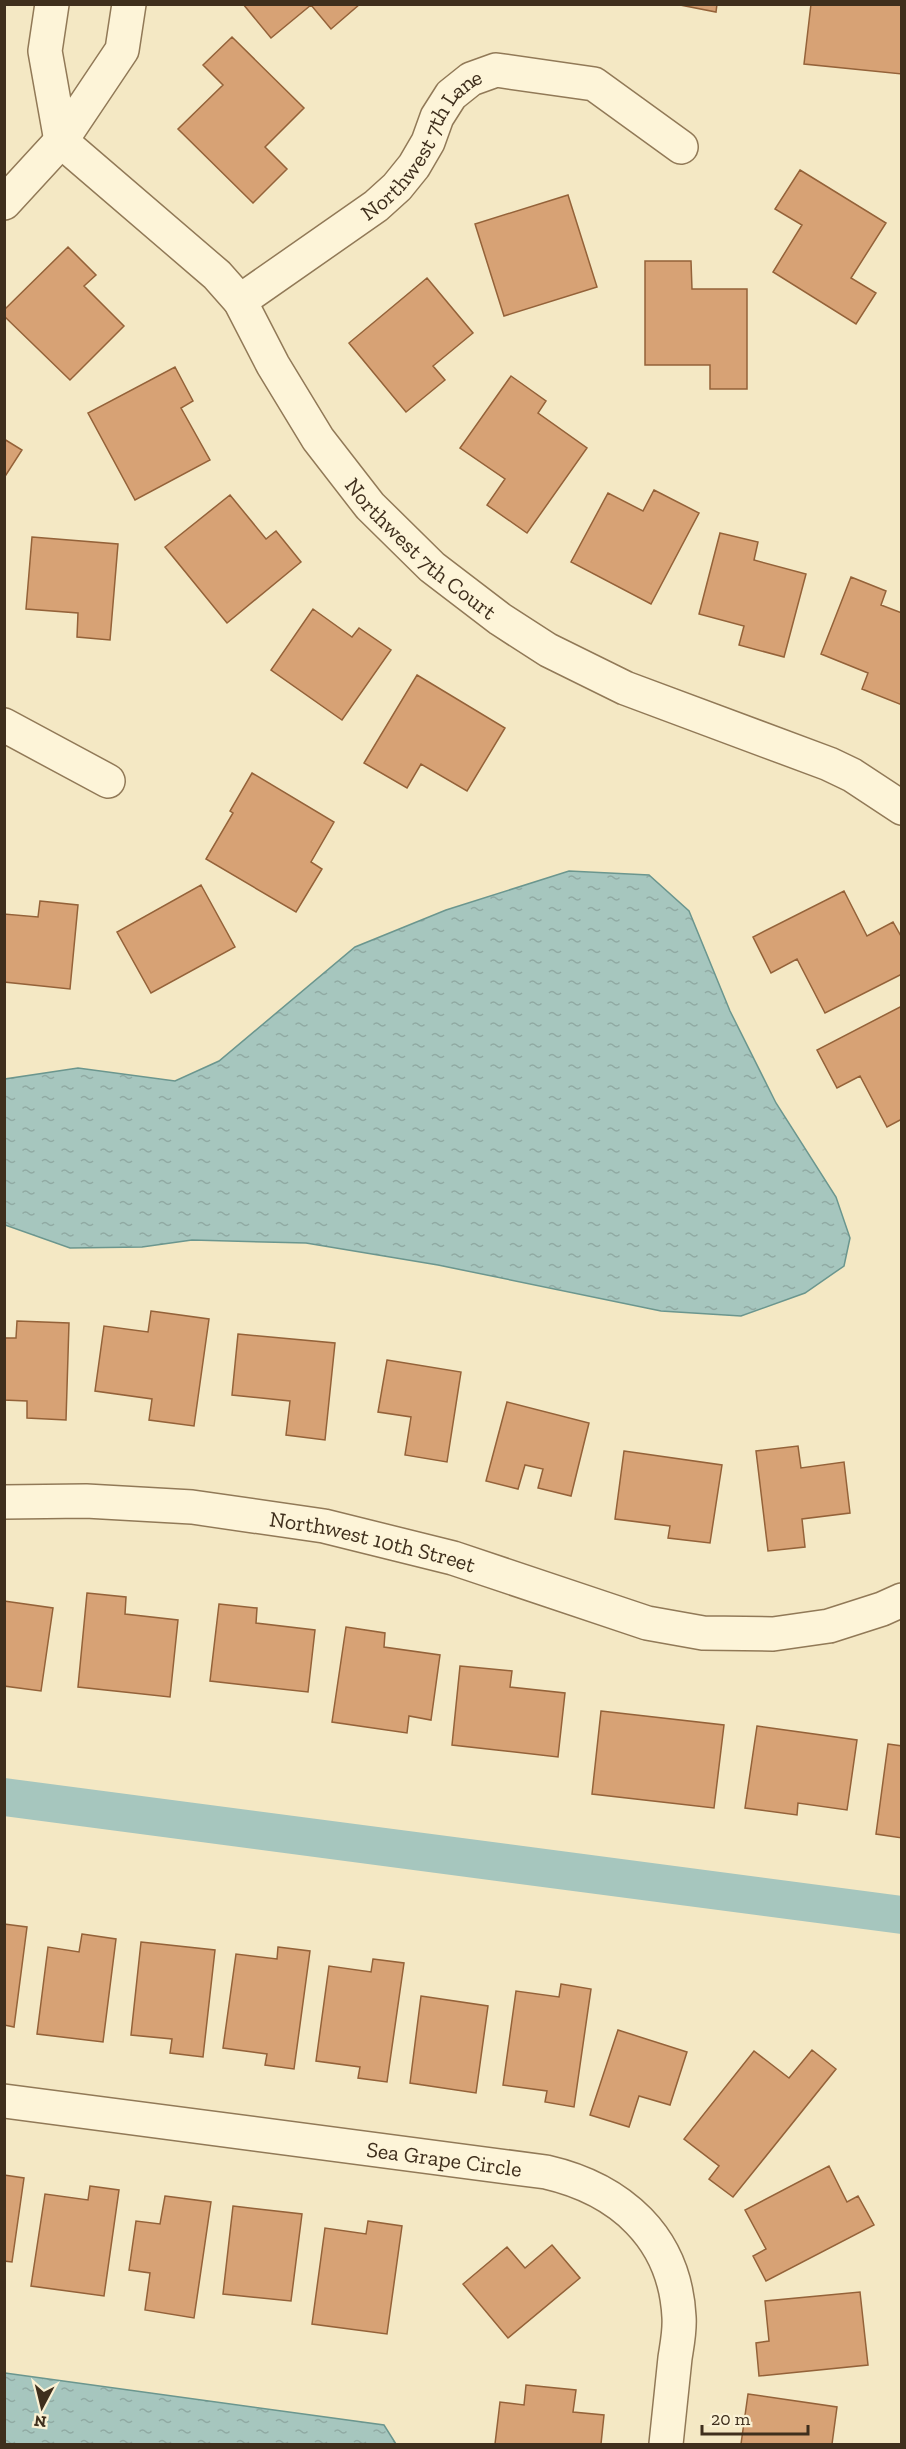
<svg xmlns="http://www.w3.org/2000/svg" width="906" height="2449" font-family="'Zilla Slab',serif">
<defs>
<pattern id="water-ripples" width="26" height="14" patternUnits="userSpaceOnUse" patternTransform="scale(1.5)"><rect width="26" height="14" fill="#a6c6be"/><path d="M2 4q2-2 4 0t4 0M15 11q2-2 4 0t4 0" fill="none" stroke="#90aaa3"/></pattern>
</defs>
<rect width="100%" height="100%" fill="#f4e8c4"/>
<path fill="url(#water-ripples)" stroke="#6b968e" stroke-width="1.5" d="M569,871L649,875L689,911L730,1011L776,1103L836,1197L850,1238L844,1266L805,1293L741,1316L661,1311L438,1265L306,1243L192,1240L142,1247L70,1248L5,1225V1079L78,1068L175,1081L219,1061L355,947L446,910Z
M5,2373L384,2425L396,2444H5Z"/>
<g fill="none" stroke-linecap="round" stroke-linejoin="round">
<path stroke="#a6c6be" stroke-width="38" d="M4,1797L902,1915"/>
</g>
<path fill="#d7a275" stroke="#946239" stroke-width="1.5" d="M243,4H360L331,29L311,5L271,38Z
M675,4H717L716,12Z
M811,4H902V74L804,64Z
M232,37L304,108L265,147L287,169L253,203L178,129L223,85L203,65Z
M800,170L886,223L851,278L876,293L856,324L773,272L802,225L775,209Z
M568,195L597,287L504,316L475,224Z
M68,247L96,275L84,286L124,326L70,380L4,316V310Z
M645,261H691L692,289H747V389H710V365H645Z
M427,278L473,333L433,366L445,380L406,412L349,343Z
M175,367L193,401L181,408L210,460L135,500L88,413Z
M511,376L546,401L538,413L587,448L527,533L487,505L505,479L460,448Z
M4,439L22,450L4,478Z
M654,490L699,513L651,604L571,562L608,493L643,511Z
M230,495L266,539L276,531L301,562L227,623L165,547Z
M720,533L758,542L754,560L806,574L784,657L739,645L744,626L699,614Z
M32,537L118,544L110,640L77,637L78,613L26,609Z
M851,577L886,591L881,605L902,613V705L862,689L868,673L821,654Z
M313,609L352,637L359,628L391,650L342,720L271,670Z
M417,675L505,728L467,791L421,764L407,788L364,763Z
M252,773L334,822L311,862L322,869L296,912L206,859L233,813L230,811Z
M201,885L235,947L151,993L117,932Z
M844,891L867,936L893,922L902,938V974L825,1013L797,959L771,973L753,937Z
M40,901L78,905L70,989L4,982V914L38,917Z
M902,1006V1119L887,1127L860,1076L837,1088L817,1050Z
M151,1311L209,1319L194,1426L149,1420L152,1399L95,1391L104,1326L148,1332Z
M17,1321L69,1323L66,1420L27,1418V1401L4,1400V1338H16Z
M238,1334L335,1343L325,1440L286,1435L290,1401L232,1395Z
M387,1360L461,1372L447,1462L405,1455L411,1417L378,1412Z
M507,1402L589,1423L571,1496L538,1488L543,1469L525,1465L518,1489L486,1481Z
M798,1446L801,1468L844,1462L850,1513L802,1519L805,1547L768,1551L756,1451Z
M624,1451L722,1465L710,1543L668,1538L670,1526L615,1519Z
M87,1593L126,1597L125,1614L178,1620L170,1697L78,1687Z
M4,1601L53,1608L41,1691L4,1686Z
M219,1604L257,1608L256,1623L315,1630L308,1692L210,1681Z
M346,1627L385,1633L384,1647L440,1655L431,1720L409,1716L407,1733L332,1722Z
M460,1666L512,1671L510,1687L565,1693L558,1757L452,1745Z
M601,1711L724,1725L714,1808L592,1794Z
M757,1726L857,1740L847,1810L798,1803L797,1815L745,1808Z
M888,1744L902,1746V1838L876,1834Z
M4,1924L27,1927L14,2027L4,2025Z
M82,1934L116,1939L103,2042L37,2034L48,1947L79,1952Z
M141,1942L215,1950L203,2057L170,2053L172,2039L131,2035Z
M278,1947L310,1951L294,2069L265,2065L267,2054L223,2048L236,1954L277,1959Z
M373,1959L404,1963L387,2082L358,2078L360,2067L316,2061L329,1966L371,1972Z
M561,1984L591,1989L574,2107L545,2102L547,2091L503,2085L516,1991L559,1997Z
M421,1996L488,2006L476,2093L410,2083Z
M618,2030L687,2052L670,2105L639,2096L629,2127L590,2115Z
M812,2050L836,2069L733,2197L709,2179L719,2166L684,2139L754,2051L789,2078Z
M829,2166L847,2202L858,2196L874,2225L766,2281L753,2256L766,2249L745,2210Z
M4,2175L24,2178L12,2262L4,2261Z
M90,2186L119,2190L104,2296L31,2286L45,2194L88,2200Z
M165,2196L211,2202L194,2318L145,2310L150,2273L129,2270L136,2221L160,2224Z
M233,2206L302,2214L291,2301L223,2294Z
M368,2221L402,2226L387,2334L312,2324L325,2228L366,2234Z
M552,2245L580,2278L508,2338L463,2284L507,2247L525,2268Z
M860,2292L868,2365L759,2376L756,2343L769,2341L765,2301Z
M526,2385L576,2390L573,2412L604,2415L601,2444H495L500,2402L524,2405Z
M748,2394L837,2407L832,2444H741Z"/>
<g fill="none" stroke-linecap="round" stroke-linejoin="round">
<defs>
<g id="street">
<path d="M52,4L45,51L61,141"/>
<path id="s1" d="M61,141L217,275L240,301L273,365L318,439L370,506L432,567L500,619L548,650L625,688L829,764L852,775L902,808"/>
<path d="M4,203L61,141L122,50L129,4"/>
<path id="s2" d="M240,301L376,206L397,187L414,166L428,142L437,117L451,95L471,79L496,70L594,84L681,147"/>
<path d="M4,725L108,781"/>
<path id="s3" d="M4,1502L86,1501L192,1507L324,1526L453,1558L647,1623L703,1633L773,1634L829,1626L882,1609L902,1600"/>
<path id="s4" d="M4,2101L546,2172C620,2189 675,2237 679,2317C680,2331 677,2345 675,2358C672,2387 669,2416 666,2444"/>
</g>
</defs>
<use href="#street" stroke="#917957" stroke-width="36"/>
<use href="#street" stroke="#fdf4d8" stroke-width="33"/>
</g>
<g text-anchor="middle" stroke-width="4.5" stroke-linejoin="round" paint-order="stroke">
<g font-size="22" fill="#3f2f1d" stroke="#faf1d4">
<text dy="8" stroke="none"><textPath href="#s2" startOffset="244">Northwest 7th Lane</textPath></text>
<text dy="8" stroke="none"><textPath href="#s1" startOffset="550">Northwest 7th Court</textPath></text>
<text dy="8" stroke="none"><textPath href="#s3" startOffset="372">Northwest 10th Street</textPath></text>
<text dy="8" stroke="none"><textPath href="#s4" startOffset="444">Sea Grape Circle</textPath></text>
</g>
</g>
<rect width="906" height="2449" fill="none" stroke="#3f2f1d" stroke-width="12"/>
<g transform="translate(42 2407) rotate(187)" stroke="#faf1d4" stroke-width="4.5" paint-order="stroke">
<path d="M0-4.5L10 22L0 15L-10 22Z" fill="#3f2f1d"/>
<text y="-9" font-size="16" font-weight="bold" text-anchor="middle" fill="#3f2f1d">N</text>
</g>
<path d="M702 2425v9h106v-9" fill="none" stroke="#3f2f1d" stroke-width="3"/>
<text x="711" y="2425" font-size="18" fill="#3f2f1d" stroke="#faf1d4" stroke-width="4.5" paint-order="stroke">20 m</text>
</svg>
